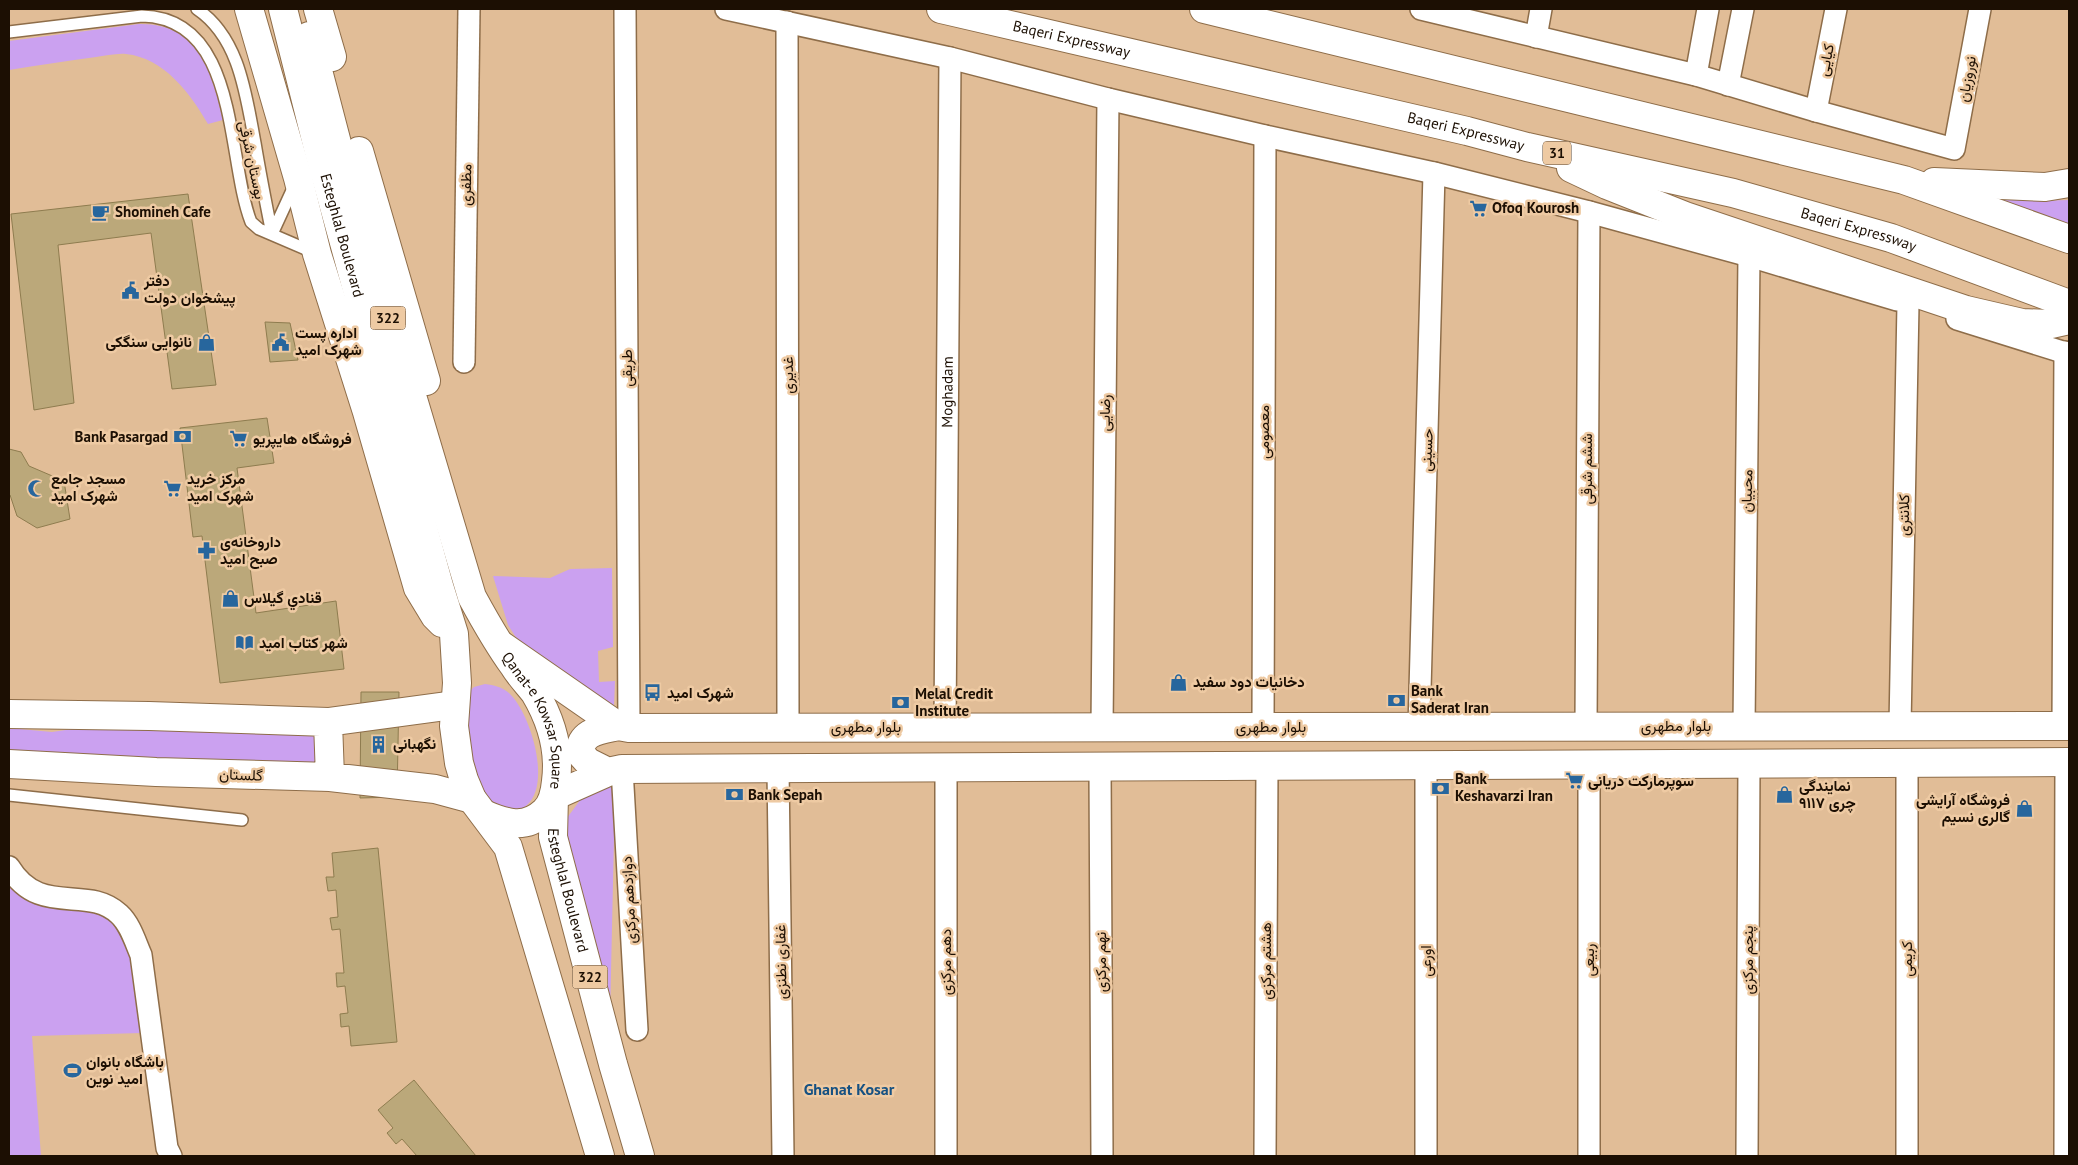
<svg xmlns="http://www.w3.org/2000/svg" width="2078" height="1165" font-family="'PT Sans',Vazirmatn,sans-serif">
<rect width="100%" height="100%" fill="#e1bd97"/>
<path fill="#cba1f0" d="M139,24C199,23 212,72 223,120L208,124C190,93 164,58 126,54C117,53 105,56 96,57C67,61 38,65 9,70V41Z
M1984,193L2037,201L2069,200V225Z
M612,568L613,647L598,651L599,682L615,681L614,706L602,703L528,649L515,636L508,625L493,576L550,578L570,569Z
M485,684C494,685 502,687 509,693C530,712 552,783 527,805C522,810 516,811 509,809C486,805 483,790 474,770C471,764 466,756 466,749C464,731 468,710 469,692L474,687Z
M86,727L311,734L317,741L318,760L310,765L9,753V728L52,732Z
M610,786L615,793L610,1017L559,837L567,818L586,792Z
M9,883L66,908L110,916L131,948L142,1033L32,1036L41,1156H9Z"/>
<path fill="#bba87a" stroke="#8e7c4f" d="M188,194L216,385L172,389L151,233L58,245L74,403L34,410L11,214Z
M265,322L290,323L298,360L270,362Z
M267,418L274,463L237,468L256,613L336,601L344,669L220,683L202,536L193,537L180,428Z
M9,449L21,452L29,466L64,481L70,519L37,528L17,516L10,495L9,498Z
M361,692H399L397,797L360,798Z
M378,848L397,1042L351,1046L349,1026L341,1027L340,1014L348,1013L345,986L337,987L336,973H344L340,929L332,930L330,918L338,917L336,890L328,891L326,877H334L332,853Z
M414,1080L476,1156H417L402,1139L396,1144L387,1133L393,1128L378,1110Z"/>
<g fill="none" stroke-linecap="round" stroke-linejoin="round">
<defs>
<path id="service" d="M197,9C240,38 246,96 255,143C260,173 266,204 272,234
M9,32L142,16C240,18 226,158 251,222L259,229L315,253
M272,234L295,184
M9,795L242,820"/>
<g id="minor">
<path d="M625,9L629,728"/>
<path d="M726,9L950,58L1108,99L1265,136L1434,173L1589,212L1749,256L1897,300"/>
<path d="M1421,9L1696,75L1816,111L1954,149L1980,9"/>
<path d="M787,22L788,727"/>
<path d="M1536,37L1541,9"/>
<path d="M1696,75L1708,9"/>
<path d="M1728,85L1743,9"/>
<path d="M1816,111L1836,9"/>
<path d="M1957,319L2069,354"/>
<path d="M464,362L469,9"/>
<path d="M1586,726L1589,212"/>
<path d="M1744,726L1749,256"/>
<path d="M1900,726L1908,304"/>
<path d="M2063,726L2065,352"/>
<path id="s1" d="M945,727L950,58"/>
<path d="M1102,727L1108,99"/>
<path d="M1263,727L1265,136"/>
<path d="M1419,727L1434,173"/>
<path d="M1907,762V1156"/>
<path d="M1426,765V1156"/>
<path d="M1100,767L1102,1156"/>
<path d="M946,768V1156"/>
<path d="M622,769L637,1030"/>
<path d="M778,769L783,1156"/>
<path d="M9,867C40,918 87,884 119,914C130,924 135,941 141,955L167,1148L171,1156"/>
<path d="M1265,1156L1267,766"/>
<path d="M1589,1156V764"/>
<path d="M1747,1156L1749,763"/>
<path d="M2065,1156L2066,762"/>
</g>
<path id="secondary" d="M501,645L618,726L629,728L2069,726
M9,714L149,716L328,722L454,705
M328,722L330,777
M9,764L156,772L330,777L435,789L472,799
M608,772L588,762L580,753C580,731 601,730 618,726
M554,796L608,772L622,769L2069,762"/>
<g id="primary">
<path d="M249,9L298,178L317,254L367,412L418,588L435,616L442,623"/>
<path id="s2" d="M283,9L319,152L439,586L454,634L457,683L454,726L459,763L464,780L472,799L508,847L600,1156"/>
<path d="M318,9L332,57"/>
<path id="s3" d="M309,36L339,151L472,597C485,621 498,644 514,666C520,676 528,684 535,693C551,720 560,750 556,781C555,792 553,804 544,812C525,830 505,823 484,814"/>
<path d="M359,151L426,381"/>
<path id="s4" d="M554,796L553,837L613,1064L640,1156"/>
</g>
<g id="trunk">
<path id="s5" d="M941,9L1467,131L1527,147L1733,193L1891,238L2069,304"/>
<path d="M1204,9L1904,180L2069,239"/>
<path d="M1571,168L1607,185L1685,216L1966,310L2022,323L2051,324L2069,320"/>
<path d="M1934,182L2045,187L2069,183"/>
</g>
</defs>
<use href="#service" stroke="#8e6d49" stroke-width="14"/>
<use href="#minor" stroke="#8e6d49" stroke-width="24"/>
<use href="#secondary" stroke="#8e6d49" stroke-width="30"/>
<use href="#primary" stroke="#8e6d49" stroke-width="30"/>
<use href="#trunk" stroke="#8e6d49" stroke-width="30"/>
<use href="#service" stroke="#fff" stroke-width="11"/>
<use href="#minor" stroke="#fff" stroke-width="21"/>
<use href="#secondary" stroke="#fff" stroke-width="28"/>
<use href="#primary" stroke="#fff" stroke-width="28"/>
<use href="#trunk" stroke="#fff" stroke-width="28"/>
</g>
<defs>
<symbol id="supermarket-bare" viewBox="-9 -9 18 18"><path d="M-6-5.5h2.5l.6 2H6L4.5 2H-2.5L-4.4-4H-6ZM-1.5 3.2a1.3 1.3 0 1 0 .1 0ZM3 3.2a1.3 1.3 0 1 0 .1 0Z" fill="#27669d" stroke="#eecaa3" stroke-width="2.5" paint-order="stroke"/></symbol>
<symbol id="cafe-bare" viewBox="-9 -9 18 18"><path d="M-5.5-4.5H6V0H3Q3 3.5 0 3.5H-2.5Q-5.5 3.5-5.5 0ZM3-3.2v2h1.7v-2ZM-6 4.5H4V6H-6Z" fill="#27669d" stroke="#eecaa3" stroke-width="2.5" paint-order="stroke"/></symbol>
<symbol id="civic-bare" viewBox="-9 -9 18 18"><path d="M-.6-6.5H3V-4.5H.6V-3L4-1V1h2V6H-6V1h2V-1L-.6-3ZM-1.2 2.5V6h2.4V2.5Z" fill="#27669d" stroke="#eecaa3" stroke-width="2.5" paint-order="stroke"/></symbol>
<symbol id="shop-bare" viewBox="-9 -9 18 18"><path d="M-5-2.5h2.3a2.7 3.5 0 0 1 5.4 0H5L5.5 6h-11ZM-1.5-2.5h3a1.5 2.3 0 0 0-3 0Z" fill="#27669d" stroke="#eecaa3" stroke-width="2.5" paint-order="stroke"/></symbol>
<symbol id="bank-bare" viewBox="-9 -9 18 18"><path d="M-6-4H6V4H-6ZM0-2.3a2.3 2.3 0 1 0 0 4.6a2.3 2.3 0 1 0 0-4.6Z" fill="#27669d" stroke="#eecaa3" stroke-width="2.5" paint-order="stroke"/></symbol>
<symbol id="mosque-bare" viewBox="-9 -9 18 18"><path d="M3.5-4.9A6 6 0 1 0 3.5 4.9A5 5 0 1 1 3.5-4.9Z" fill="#27669d" stroke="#eecaa3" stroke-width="2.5" paint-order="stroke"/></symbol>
<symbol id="pharmacy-bare" viewBox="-9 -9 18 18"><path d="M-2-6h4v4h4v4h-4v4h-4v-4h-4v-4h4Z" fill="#27669d" stroke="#eecaa3" stroke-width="2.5" paint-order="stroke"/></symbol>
<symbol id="library-bare" viewBox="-9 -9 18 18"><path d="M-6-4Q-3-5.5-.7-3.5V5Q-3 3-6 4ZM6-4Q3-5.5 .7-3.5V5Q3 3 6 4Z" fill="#27669d" stroke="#eecaa3" stroke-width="2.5" paint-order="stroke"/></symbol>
<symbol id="bus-bare" viewBox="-9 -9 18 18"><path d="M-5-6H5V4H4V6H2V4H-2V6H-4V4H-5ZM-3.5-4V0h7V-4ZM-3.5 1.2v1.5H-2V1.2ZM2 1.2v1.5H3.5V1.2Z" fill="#27669d" stroke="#eecaa3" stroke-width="2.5" paint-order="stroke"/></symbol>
<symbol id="building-bare" viewBox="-9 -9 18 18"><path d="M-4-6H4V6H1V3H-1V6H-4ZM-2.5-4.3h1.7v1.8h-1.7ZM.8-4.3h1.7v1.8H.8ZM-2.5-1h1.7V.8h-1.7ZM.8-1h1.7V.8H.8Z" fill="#27669d" stroke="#eecaa3" stroke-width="2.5" paint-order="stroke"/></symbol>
<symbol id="stadium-bare" viewBox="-9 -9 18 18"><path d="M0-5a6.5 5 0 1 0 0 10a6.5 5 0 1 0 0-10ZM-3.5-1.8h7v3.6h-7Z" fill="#27669d" stroke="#eecaa3" stroke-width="2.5" paint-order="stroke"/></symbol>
</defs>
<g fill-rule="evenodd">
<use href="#supermarket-bare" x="1466" y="196" width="25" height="25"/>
<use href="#cafe-bare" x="88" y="200" width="25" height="25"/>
<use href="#civic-bare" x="118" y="278" width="25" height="25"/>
<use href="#shop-bare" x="194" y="330" width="25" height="25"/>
<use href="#civic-bare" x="268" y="330" width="25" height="25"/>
<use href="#bank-bare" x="170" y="424" width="25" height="25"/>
<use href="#supermarket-bare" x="226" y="426" width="25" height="25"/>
<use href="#mosque-bare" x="24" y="476" width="25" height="25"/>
<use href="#supermarket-bare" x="160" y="476" width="25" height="25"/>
<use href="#pharmacy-bare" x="194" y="538" width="25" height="25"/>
<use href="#shop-bare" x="218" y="586" width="25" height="25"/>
<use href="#library-bare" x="232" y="630" width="25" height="25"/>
<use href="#shop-bare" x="1166" y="670" width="25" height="25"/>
<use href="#bus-bare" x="640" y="680" width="25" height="25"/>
<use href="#bank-bare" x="1384" y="688" width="25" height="25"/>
<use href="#bank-bare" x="888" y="690" width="25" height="25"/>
<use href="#building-bare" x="366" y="732" width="25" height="25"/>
<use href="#supermarket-bare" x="1562" y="768" width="25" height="25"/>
<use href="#bank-bare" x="1428" y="776" width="25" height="25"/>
<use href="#bank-bare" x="722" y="782" width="25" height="25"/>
<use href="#shop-bare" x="1772" y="782" width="25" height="25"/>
<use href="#shop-bare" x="2012" y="796" width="25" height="25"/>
<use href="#stadium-bare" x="60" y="1058" width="25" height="25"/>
</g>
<g text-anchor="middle" stroke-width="5" stroke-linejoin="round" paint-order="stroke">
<g fill="#eecaa3" stroke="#5b4733" stroke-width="1">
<rect x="1543" y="141.5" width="28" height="23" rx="4"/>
<rect x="370.5" y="306.5" width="35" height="23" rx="4"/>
<rect x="572.5" y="965.5" width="35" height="23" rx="4"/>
</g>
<g font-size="14" font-weight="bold" fill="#1c0f03">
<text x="1557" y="158">31</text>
<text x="388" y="323">322</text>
<text x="590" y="982">322</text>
</g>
<g font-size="15" fill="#1c0f03" stroke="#eecaa3">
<text dy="5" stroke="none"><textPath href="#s5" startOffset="134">Baqeri Expressway</textPath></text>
<text transform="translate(1826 60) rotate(-79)" y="5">کیایی</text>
<text transform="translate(1967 79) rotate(-80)" y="5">نوروزیان</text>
<text dy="5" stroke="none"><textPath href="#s5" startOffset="539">Baqeri Expressway</textPath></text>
<text transform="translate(252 160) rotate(78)" y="5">بوستان شرقی</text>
<text transform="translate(466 185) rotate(-89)" y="5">مظفری</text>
<text dy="5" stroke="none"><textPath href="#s5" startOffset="944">Baqeri Expressway</textPath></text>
<text dy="5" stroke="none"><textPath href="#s2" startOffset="234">Esteghlal Boulevard</textPath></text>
<text transform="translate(627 368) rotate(-90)" y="5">طریقی</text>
<text transform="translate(788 375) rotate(-90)" y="5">غدیری</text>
<text dy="5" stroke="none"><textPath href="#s1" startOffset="335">Moghadam</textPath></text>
<text transform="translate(1105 413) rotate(-89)" y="5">رضایی</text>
<text transform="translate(1264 432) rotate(-90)" y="5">معصومی</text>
<text transform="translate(1427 450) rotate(-88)" y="5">حسینی</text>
<text transform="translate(1587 469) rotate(-90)" y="5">ششم شرقی</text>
<text transform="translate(1747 491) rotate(-89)" y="5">محبیان</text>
<text transform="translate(1904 515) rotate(-89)" y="5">کلانتری</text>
<text dy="5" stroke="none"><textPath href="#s3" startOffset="725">Qanat-e Kowsar Square</textPath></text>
<text x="1676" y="731">بلوار مطهری</text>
<text x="866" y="732">بلوار مطهری</text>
<text x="1271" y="732">بلوار مطهری</text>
<text transform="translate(241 775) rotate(2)" y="5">گلستان</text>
<text dy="5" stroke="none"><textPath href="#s4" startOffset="96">Esteghlal Boulevard</textPath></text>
<text transform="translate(629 900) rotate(-93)" y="5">دوازدهم مرکزی</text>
<text transform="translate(1907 959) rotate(-90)" y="5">کریمی</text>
<text transform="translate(1589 960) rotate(-90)" y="5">ربیعی</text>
<text transform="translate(1748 960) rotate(-90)" y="5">پنجم مرکزی</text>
<text transform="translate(1266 961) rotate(-90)" y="5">هشتم مرکزی</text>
<text transform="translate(1426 961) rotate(-90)" y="5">اورعی</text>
<text transform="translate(781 962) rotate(-91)" y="5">غفاری نطنزی</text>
<text transform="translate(946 962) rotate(-90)" y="5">دهم مرکزی</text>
<text transform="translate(1101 962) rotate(-90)" y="5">نهم مرکزی</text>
</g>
<g font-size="15" font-weight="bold" fill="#1c0f03" stroke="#eecaa3" text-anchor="start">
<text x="1492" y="213">Ofoq Kourosh</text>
<text x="115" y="217">Shomineh Cafe</text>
<text x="144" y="286">دفتر<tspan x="144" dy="17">پیشخوان دولت</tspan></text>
<text x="295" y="338">اداره پست<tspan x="295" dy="17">شهرک امید</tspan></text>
<text x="192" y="347" text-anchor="end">نانوایی سنگکی</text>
<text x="168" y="442" text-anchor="end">Bank Pasargad</text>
<text x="253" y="444">فروشگاه هایپریو</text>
<text x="51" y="484">مسجد جامع<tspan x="51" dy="17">شهرک امید</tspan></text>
<text x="187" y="484">مرکز خرید<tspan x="187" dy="17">شهرک امید</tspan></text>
<text x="220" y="547">داروخانه‌ی<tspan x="220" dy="17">صبح امید</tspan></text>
<text x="244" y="603">قنادي گيلاس</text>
<text x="259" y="648">شهر کتاب امید</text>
<text x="1193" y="687">دخانیات دود سفید</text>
<text x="1411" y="696">Bank<tspan x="1411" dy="17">Saderat Iran</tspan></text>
<text x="667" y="698">شهرک امید</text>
<text x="915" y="699">Melal Credit<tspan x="915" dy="17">Institute</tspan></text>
<text x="393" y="749">نگهبانی</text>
<text x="1455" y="784">Bank<tspan x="1455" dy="17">Keshavarzi Iran</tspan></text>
<text x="1588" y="786">سوپرمارکت دریانی</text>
<text x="1799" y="791">نمایندگی<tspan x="1799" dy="17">۹۱۱۷ چری</tspan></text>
<text x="748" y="800">Bank Sepah</text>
<text x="2010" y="805" text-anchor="end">فروشگاه آرایشی<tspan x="2010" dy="17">گالری نسیم</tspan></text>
<text x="86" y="1067">باشگاه بانوان<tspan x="86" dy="17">امید نوین</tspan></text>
</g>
<g font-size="16" font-weight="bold" fill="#165182" stroke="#eecaa3">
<text x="849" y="1095">Ghanat Kosar</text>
</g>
</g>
<rect width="2078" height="1165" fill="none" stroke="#1c0f03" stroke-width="20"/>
</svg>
